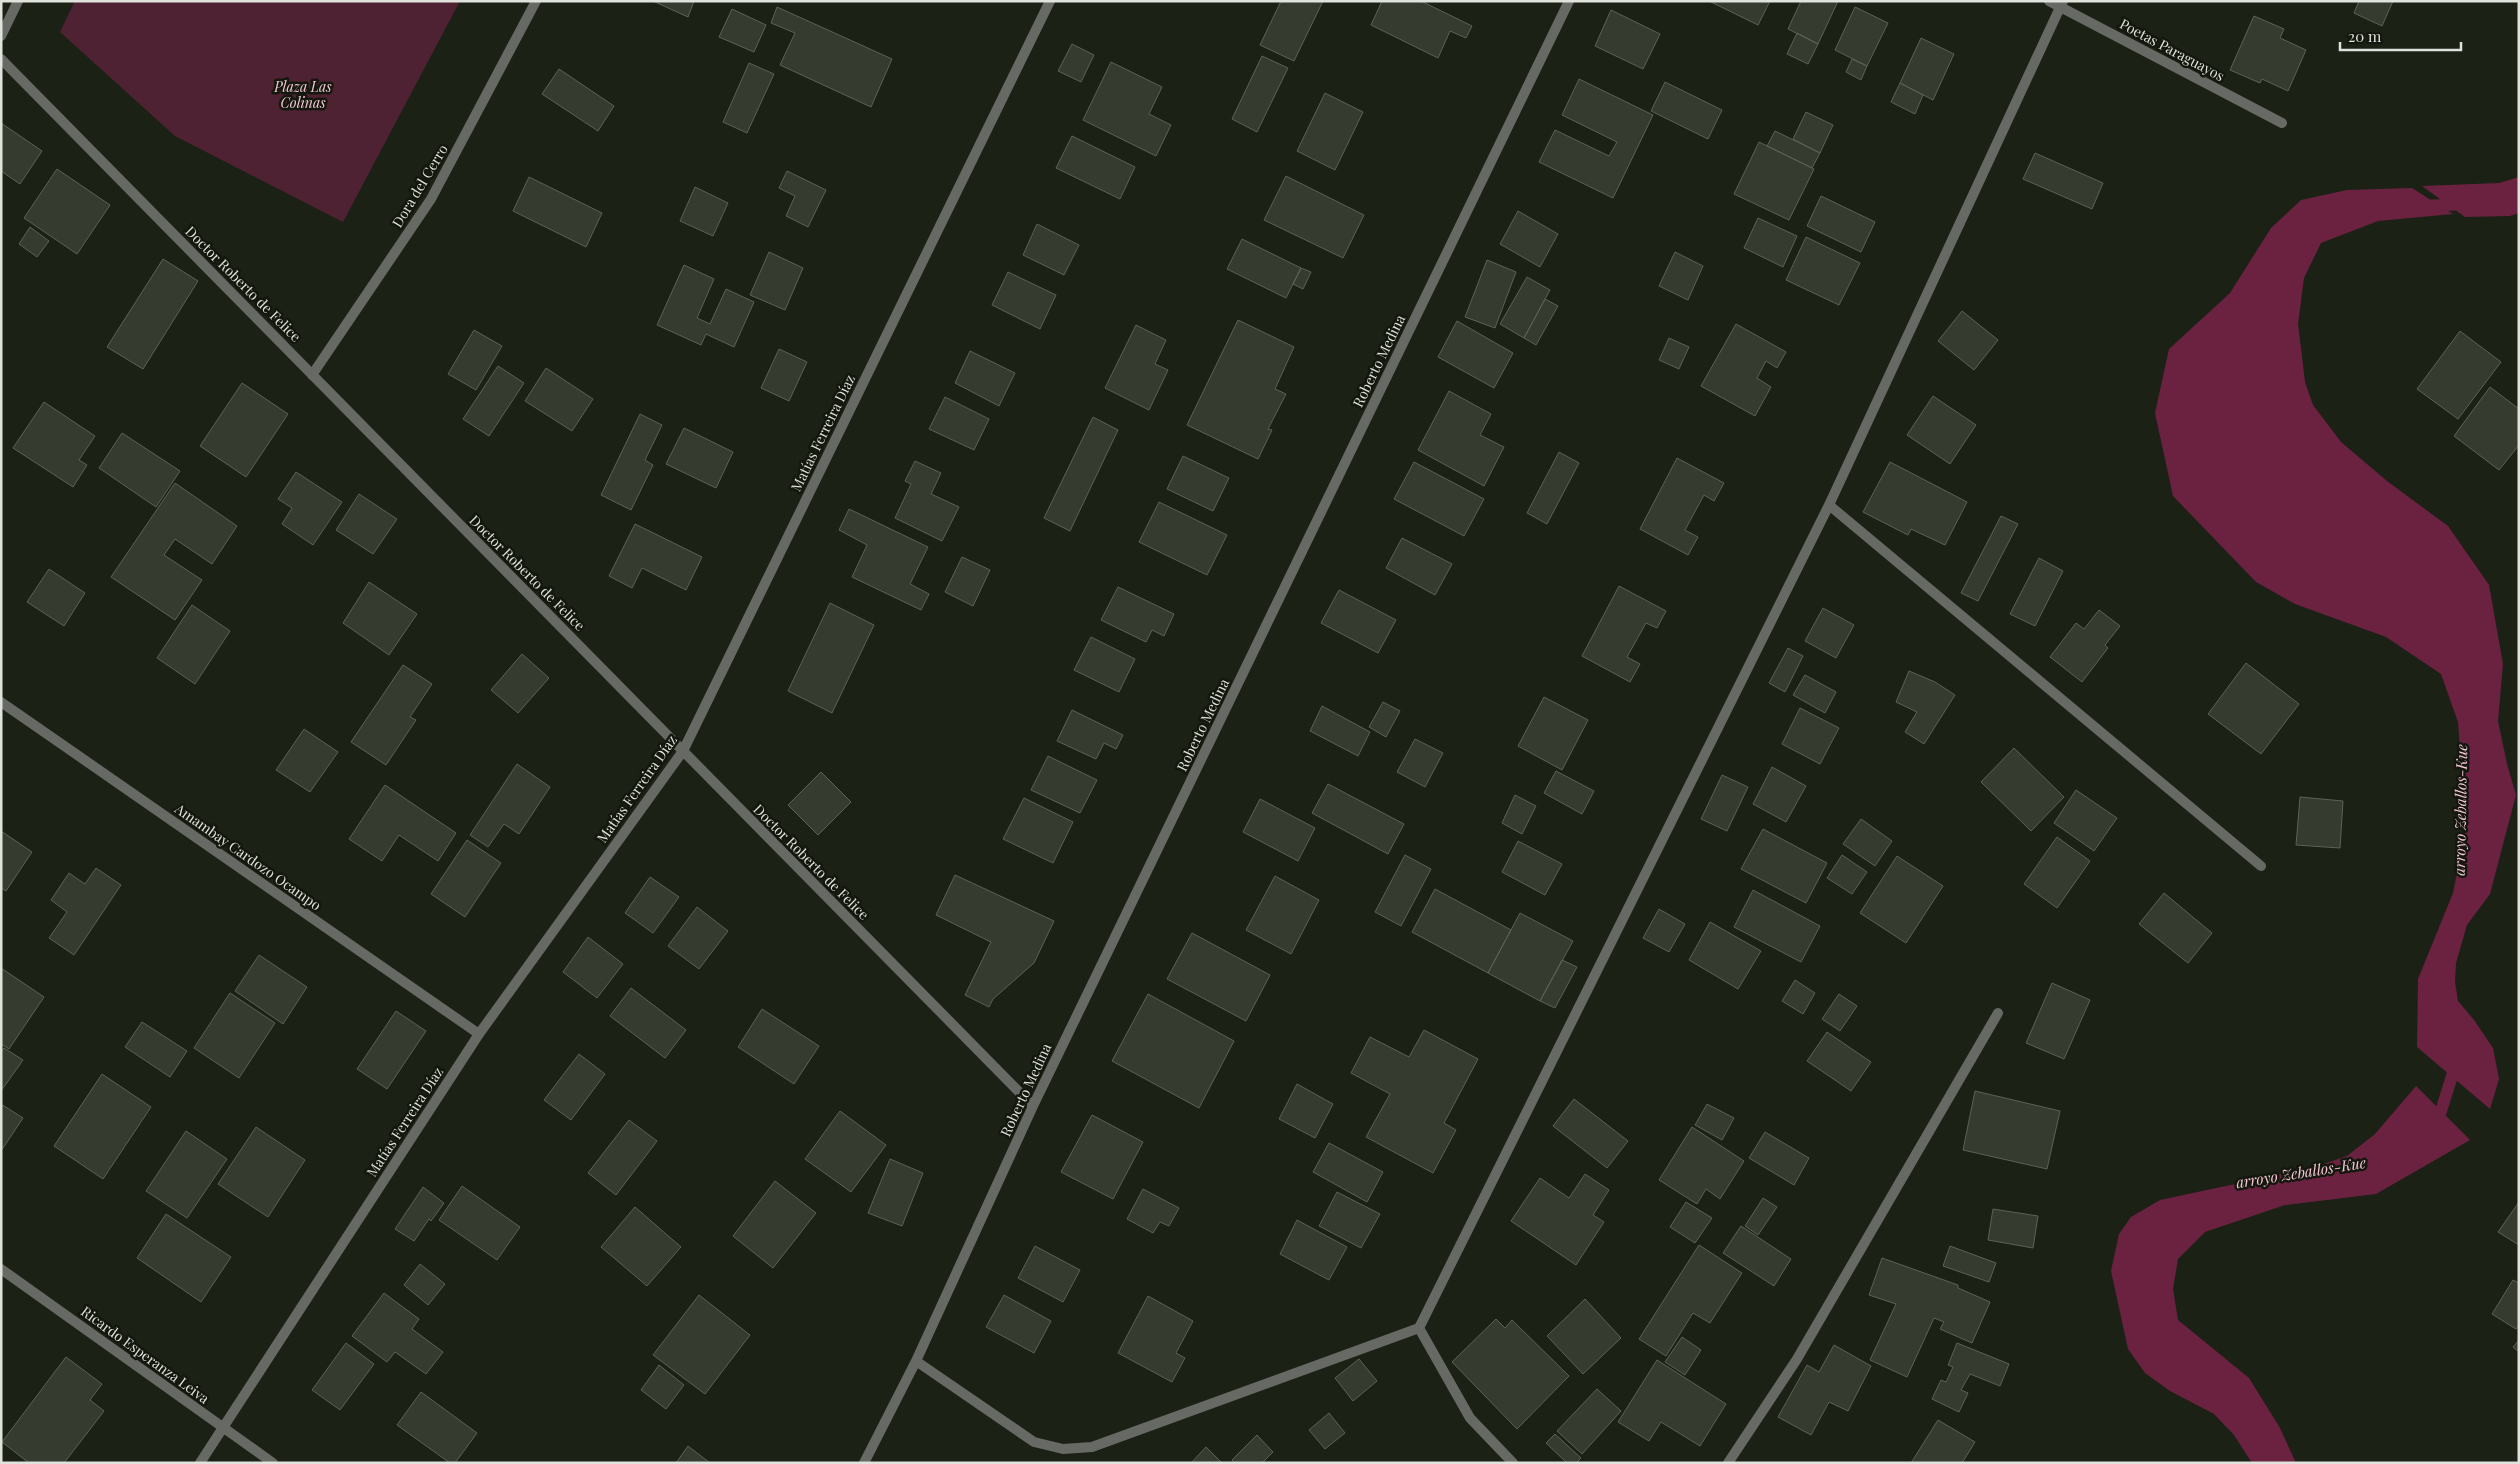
<svg xmlns="http://www.w3.org/2000/svg" width="2520" height="1464" font-family="'Playfair Display',serif">
<rect width="100%" height="100%" fill="#1c2116"/>
<path fill="#4f2233" d="M75,1H460L343,222L175,136L60,32Z"/>
<path fill="#6a2240" d="M2519,177V213L2510,216L2465,217L2422,186L2499,183Z
M2412,188L2453,214L2378,221L2321,243L2304,278L2298,324L2305,382L2313,405L2341,442L2387,481L2448,526L2489,585L2503,664L2498,721L2507,764L2516,795L2490,894L2467,925L2456,963L2455,982L2458,1001L2474,1020L2493,1048L2499,1079L2490,1109L2417,1047L2418,979L2453,893L2466,828L2458,722L2441,674L2386,637L2295,604L2256,582L2173,496L2155,413L2169,349L2230,293L2271,228L2301,200L2347,190Z
M2416,1086L2470,1140L2376,1194L2285,1205L2205,1232L2178,1259L2173,1289L2178,1320L2249,1378L2280,1428L2296,1463H2252L2234,1435L2214,1414L2170,1391L2145,1373L2128,1349L2111,1271L2119,1234L2131,1217L2160,1200L2315,1167L2347,1156L2375,1134Z"/>
<g fill="none" stroke-linecap="round" stroke-linejoin="round">
<path stroke="#6a2240" stroke-width="12" d="M2423,206L2466,204
M2436,1127L2457,1060"/>
</g>
<path fill="#363b30" stroke="#5c6255" d="M653,1H694L688,17Z
M1281,1H1323L1294,61L1260,45Z
M1382,1H1421L1472,26L1466,38L1450,31L1438,58L1371,25Z
M1709,1H1770L1758,25Z
M1801,1H1838L1818,44L1788,29Z
M2359,1H2393L2382,26L2354,13Z
M777,7L892,59L871,107L780,65L795,33L771,23Z
M1855,7L1888,23L1867,66L1835,50Z
M732,9L766,25L754,52L719,37Z
M1611,10L1660,34L1643,69L1595,46Z
M2254,16L2284,29L2280,38L2306,50L2288,91L2262,79L2260,83L2230,70Z
M1797,33L1818,44L1808,64L1787,54Z
M1921,38L1954,54L1933,100L1900,83Z
M1072,44L1094,55L1081,82L1058,71Z
M1262,56L1288,68L1257,132L1232,119Z
M1852,59L1867,66L1861,80L1846,72Z
M1111,62L1162,87L1149,114L1171,125L1156,156L1083,120Z
M749,63L774,74L747,133L723,122Z
M559,69L614,106L598,131L542,94Z
M1579,79L1653,115L1613,198L1539,162L1555,130L1609,156L1617,142L1562,115Z
M1665,82L1722,110L1708,139L1651,111Z
M1900,83L1923,95L1915,114L1891,102Z
M1325,93L1363,112L1335,170L1297,151Z
M1806,112L1833,125L1820,153L1793,139Z
M1,123L42,151L20,184L1,171Z
M1775,131L1820,153L1812,168L1767,146Z
M1072,136L1135,167L1120,199L1056,168Z
M1759,142L1814,169L1789,220L1734,194Z
M2035,153L2103,183L2092,209L2023,179Z
M57,169L110,205L77,254L24,218Z
M787,171L826,190L808,227L786,216L795,196L779,188Z
M1286,176L1364,215L1343,258L1264,220Z
M529,177L602,213L586,247L513,211Z
M695,187L728,203L713,236L680,221Z
M1821,196L1875,222L1861,252L1807,226Z
M1518,211L1558,234L1540,267L1500,244Z
M1758,218L1797,236L1783,267L1744,248Z
M1037,224L1079,245L1064,275L1023,255Z
M30,227L49,241L37,257L19,244Z
M1806,237L1860,263L1839,305L1786,280Z
M1242,239L1301,268L1286,298L1227,269Z
M769,252L803,268L785,310L750,295Z
M1675,252L1703,266L1688,300L1659,286Z
M163,259L198,281L143,369L107,347Z
M1487,260L1516,272L1495,328L1465,317Z
M684,265L714,279L697,318L710,324L726,289L754,302L734,347L706,334L701,345L657,325Z
M1301,268L1311,272L1303,289L1293,284Z
M1008,272L1056,295L1040,329L992,305Z
M1527,277L1550,290L1524,338L1500,324Z
M1545,299L1558,306L1536,345L1524,338Z
M1962,311L1998,340L1974,370L1938,341Z
M1238,320L1294,347L1275,389L1286,394L1268,429L1272,430L1258,459L1187,425Z
M1457,321L1513,353L1494,388L1438,357Z
M1736,324L1786,352L1777,368L1766,361L1757,378L1771,387L1755,416L1701,386Z
M1136,325L1166,340L1155,364L1168,370L1149,410L1105,388Z
M474,330L502,346L476,390L448,374Z
M2460,331L2501,362L2458,419L2417,389Z
M1669,338L1689,347L1679,369L1659,360Z
M779,349L807,362L789,401L761,388Z
M970,351L1015,373L999,406L955,383Z
M498,366L524,383L489,436L463,419Z
M546,368L593,399L572,431L525,401Z
M242,383L288,414L246,477L200,446Z
M2490,387L2519,409V445L2499,470L2454,436Z
M1449,391L1491,414L1480,435L1504,447L1484,486L1418,450Z
M1933,396L1976,425L1950,464L1907,435Z
M945,397L989,419L974,450L929,429Z
M44,402L95,436L79,460L87,465L73,487L13,448Z
M640,414L662,425L645,460L653,465L631,510L601,495Z
M1093,417L1118,430L1070,531L1044,518Z
M684,428L733,452L716,488L666,464Z
M122,433L180,471L156,507L99,468Z
M1559,452L1579,463L1547,524L1527,513Z
M1183,456L1229,478L1213,511L1167,489Z
M1677,458L1724,483L1714,501L1704,495L1685,530L1698,537L1688,555L1640,529Z
M915,461L941,473L931,494L959,507L942,541L895,518L911,484L905,481Z
M1414,462L1484,499L1464,536L1394,499Z
M1890,462L1967,502L1945,545L1911,529L1908,535L1863,512Z
M296,472L342,502L313,545L282,524L292,508L278,499Z
M175,483L237,526L212,564L175,539L164,555L202,580L175,620L111,577Z
M359,494L397,519L373,554L336,530Z
M1159,502L1227,535L1207,575L1139,542Z
M849,509L928,547L910,584L929,594L921,610L852,577L867,545L839,530Z
M2001,516L2018,524L1978,601L1961,593Z
M635,524L702,557L686,590L642,568L632,588L609,576Z
M1402,538L1452,564L1435,595L1386,568Z
M962,557L990,570L973,606L945,592Z
M2039,558L2063,571L2035,626L2010,614Z
M49,569L85,593L64,626L27,602Z
M369,582L417,614L389,655L343,623Z
M1619,586L1666,611L1657,628L1646,623L1627,657L1640,664L1630,682L1582,656Z
M1118,587L1174,614L1164,636L1152,630L1146,642L1101,620Z
M1339,590L1396,620L1378,653L1321,623Z
M830,603L874,625L832,713L788,691Z
M192,605L230,631L195,684L157,658Z
M1823,608L1854,625L1836,658L1805,641Z
M2099,610L2120,626L2105,645L2108,648L2082,682L2050,657L2076,623L2084,629Z
M1091,637L1135,659L1119,692L1074,670Z
M1788,648L1803,656L1785,692L1769,683Z
M522,654L549,678L518,713L491,690Z
M2246,663L2299,704L2261,754L2208,714Z
M403,665L432,684L410,717L416,720L386,765L351,742Z
M1909,671L1935,682L1955,695L1924,744L1905,732L1917,712L1896,702Z
M1805,675L1836,692L1825,713L1793,695Z
M1544,697L1588,720L1562,770L1518,746Z
M1383,702L1400,711L1386,737L1369,727Z
M1322,706L1370,732L1358,756L1310,731Z
M1800,708L1839,728L1820,764L1782,744Z
M1072,710L1123,735L1116,749L1104,743L1096,759L1057,741Z
M304,729L338,752L310,792L276,770Z
M1415,739L1443,753L1425,787L1397,772Z
M2014,748L2064,797L2031,831L1981,782Z
M1048,756L1097,780L1080,813L1031,790Z
M517,764L550,787L519,834L504,824L488,847L470,835Z
M1772,767L1806,786L1786,822L1753,804Z
M1556,771L1594,791L1582,814L1544,793Z
M821,772L851,802L818,835L788,805Z
M1722,775L1748,787L1727,831L1701,819Z
M1328,784L1404,824L1388,854L1312,813Z
M385,785L456,833L438,861L399,835L382,861L349,839Z
M2076,790L2117,818L2094,851L2054,823Z
M1515,795L1536,806L1522,834L1502,823Z
M2300,797L2343,801L2340,848L2296,845Z
M1024,798L1073,822L1053,863L1003,839Z
M1260,799L1315,828L1298,861L1243,832Z
M1861,819L1892,841L1875,866L1843,844Z
M1763,829L1827,863L1806,903L1741,869Z
M1,831L32,852L6,891L1,888Z
M2057,837L2090,861L2057,908L2024,884Z
M467,840L501,863L465,917L431,894Z
M1518,841L1562,864L1545,895L1502,872Z
M1405,855L1431,869L1401,926L1375,912Z
M1842,855L1867,872L1852,894L1827,878Z
M1897,856L1943,886L1906,943L1860,913Z
M96,868L121,885L74,955L49,938L67,912L51,900L69,873L85,884Z
M955,875L1054,921L1034,963L993,999L989,1007L965,995L991,942L936,915Z
M1275,876L1319,900L1291,954L1246,930Z
M650,877L679,897L653,933L625,913Z
M1435,889L1511,930L1488,973L1412,932Z
M1753,890L1820,926L1801,962L1734,927Z
M2164,893L2212,933L2188,963L2139,924Z
M697,907L728,931L699,969L668,946Z
M1659,909L1685,924L1669,952L1643,938Z
M1520,913L1573,941L1540,1001L1488,973Z
M1710,922L1761,951L1738,989L1689,960Z
M1192,933L1270,975L1246,1021L1167,979Z
M588,937L623,964L597,998L563,972Z
M259,955L307,987L283,1024L235,991Z
M1562,960L1577,967L1555,1008L1540,1001Z
M1,968L44,997L9,1049L1,1044Z
M1795,980L1815,993L1803,1014L1782,1001Z
M2052,983L2090,1000L2064,1059L2026,1043Z
M631,988L686,1030L665,1058L610,1016Z
M230,993L275,1023L239,1078L194,1048Z
M1148,994L1234,1041L1199,1108L1112,1061Z
M1839,994L1857,1006L1840,1031L1822,1019Z
M762,1009L819,1046L794,1084L738,1047Z
M396,1011L426,1031L387,1089L357,1069Z
M142,1022L187,1051L170,1077L125,1047Z
M1424,1030L1478,1059L1444,1123L1456,1130L1433,1173L1366,1137L1390,1094L1351,1073L1370,1037L1409,1057Z
M1827,1032L1871,1062L1851,1091L1807,1061Z
M4,1048L23,1060L1,1091V1052Z
M579,1054L605,1074L571,1120L544,1100Z
M102,1074L151,1107L103,1179L54,1146Z
M1297,1084L1333,1104L1315,1138L1279,1119Z
M1975,1091L2060,1111L2047,1169L1963,1150Z
M1574,1099L1628,1141L1607,1168L1553,1126Z
M1,1104L23,1118L1,1151Z
M1707,1104L1734,1118L1722,1140L1695,1125Z
M840,1111L886,1145L851,1192L805,1159Z
M1092,1115L1143,1142L1113,1199L1061,1172Z
M629,1120L657,1141L616,1195L588,1173Z
M256,1127L305,1160L268,1217L218,1184Z
M1692,1127L1744,1161L1720,1199L1706,1189L1697,1204L1659,1180Z
M186,1131L227,1159L187,1218L146,1191Z
M1765,1132L1809,1158L1794,1185L1749,1158Z
M1329,1143L1383,1172L1367,1202L1313,1172Z
M890,1159L923,1173L902,1226L868,1213Z
M1585,1174L1609,1190L1593,1215L1604,1222L1576,1265L1511,1221L1540,1178L1569,1198Z
M775,1181L816,1213L773,1268L733,1236Z
M462,1186L520,1227L497,1260L439,1220Z
M423,1187L444,1203L431,1221L429,1219L414,1241L395,1229Z
M1143,1189L1179,1208L1169,1226L1160,1222L1153,1233L1127,1219Z
M1337,1192L1380,1214L1361,1248L1319,1226Z
M1763,1198L1777,1207L1758,1235L1745,1226Z
M1686,1202L1712,1218L1695,1243L1670,1227Z
M2519,1202V1245L2498,1232Z
M635,1207L681,1247L647,1286L601,1247Z
M1993,1209L2038,1216L2033,1248L1988,1240Z
M166,1214L231,1257L201,1302L137,1258Z
M1297,1220L1347,1247L1329,1280L1280,1254Z
M1741,1226L1791,1259L1774,1286L1723,1253Z
M1699,1245L1742,1273L1710,1323L1693,1313L1666,1356L1639,1339Z
M1035,1246L1080,1270L1063,1302L1018,1278Z
M1950,1246L1996,1263L1989,1282L1943,1266Z
M1882,1258L1958,1285V1288L1990,1302L1972,1343L1940,1329L1944,1322L1934,1318L1907,1377L1870,1360L1896,1304L1869,1295Z
M420,1264L445,1284L428,1305L404,1285Z
M2513,1280L2519,1283V1325L2516,1329L2492,1314Z
M384,1293L419,1319L412,1329L443,1352L426,1374L395,1352L387,1362L352,1336Z
M699,1295L750,1335L705,1394L653,1355Z
M1004,1295L1051,1321L1034,1353L986,1327Z
M1148,1296L1193,1321L1176,1353L1185,1358L1172,1382L1118,1353Z
M1585,1299L1621,1338L1583,1374L1547,1336Z
M1496,1319L1505,1328L1512,1320L1569,1376L1517,1429L1452,1362Z
M1682,1337L1701,1350L1685,1375L1665,1362Z
M2519,1340V1352L2513,1347Z
M346,1343L374,1364L340,1410L312,1390Z
M1957,1343L2009,1364L2000,1386L1970,1374L1961,1390L1968,1393L1959,1412L1932,1399L1941,1380L1946,1382L1953,1367L1948,1365Z
M1834,1345L1871,1366L1848,1411L1829,1402L1811,1435L1778,1417L1807,1365L1819,1372Z
M66,1357L102,1384L90,1400L104,1411L64,1463H29L2,1442Z
M1359,1359L1377,1381L1353,1401L1335,1378Z
M1657,1360L1726,1404L1700,1446L1661,1422L1649,1441L1618,1422Z
M659,1365L684,1385L666,1409L641,1390Z
M1597,1389L1621,1411L1582,1454L1557,1431Z
M421,1392L477,1433L455,1463H450L397,1425Z
M1329,1413L1345,1433L1325,1449L1309,1430Z
M1938,1420L1975,1442L1962,1463H1911Z
M1555,1434L1581,1458L1576,1463H1567L1546,1443Z
M1257,1435L1273,1452L1262,1463H1234L1232,1460Z
M688,1446L710,1463H676Z
M1206,1447L1222,1463H1191Z"/>
<g fill="none" stroke-linecap="round" stroke-linejoin="round">
<path stroke="#676a64" stroke-width="10" d="M2049,1L2282,123
M1,36L18,1
M1,59L1033,1106
M312,375L431,199L536,1
M1829,505L2261,866
M1,702L479,1034
M1,1269L273,1463
M1419,1328L1470,1418L1513,1463
M916,1361L1034,1442L1063,1449L1092,1447L1419,1328L1829,505L2063,1
M200,1463L479,1034L683,751L1050,1
M864,1463L916,1361L1033,1106L1569,1
M1728,1463L1797,1359L1998,1013"/>
</g>
<g text-anchor="middle" stroke-width="5" stroke-linejoin="round" paint-order="stroke">
<g font-size="14" fill="#e0e3dc" stroke="#13170d">
<text transform="translate(2172 50) rotate(28)" y="5">Poetas Paraguayos</text>
<text transform="translate(420 186) rotate(-59)" y="5">Dora del Cerro</text>
<text transform="translate(243 284) rotate(45)" y="5">Doctor Roberto de Felice</text>
<text transform="translate(1379 361) rotate(-64)" y="5">Roberto Medina</text>
<text transform="translate(823 433) rotate(-64)" y="5">Matías Ferreira Díaz</text>
<text transform="translate(527 573) rotate(45)" y="5">Doctor Roberto de Felice</text>
<text transform="translate(1203 725) rotate(-64)" y="5">Roberto Medina</text>
<text transform="translate(637 789) rotate(-55)" y="5">Matías Ferreira Díaz</text>
<text transform="translate(248 857) rotate(35)" y="5">Amambay Cardozo Ocampo</text>
<text transform="translate(811 862) rotate(45)" y="5">Doctor Roberto de Felice</text>
<text transform="translate(1026 1090) rotate(-65)" y="5">Roberto Medina</text>
<text transform="translate(405 1122) rotate(-57)" y="5">Matías Ferreira Díaz</text>
<text transform="translate(145 1355) rotate(36)" y="5">Ricardo Esperanza Leiva</text>
</g>
<g font-size="14" font-style="italic" fill="#f4c6d4" stroke="#13170d">
<text x="303" y="92">Plaza Las<tspan x="303" dy="16">Colinas</tspan></text>
</g>
<g font-size="15" font-style="italic" fill="#f4c6d4" stroke="#13170d">
<text transform="translate(2461 810) rotate(-89)" y="5">arroyo Zeballos-Kue</text>
<text transform="translate(2301 1173) rotate(-9)" y="5">arroyo Zeballos-Kue</text>
</g>
</g>
<rect width="2520" height="1464" fill="none" stroke="#e0e3dc" stroke-width="5"/>
<path d="M2340 42v8h121v-8" fill="none" stroke="#e0e3dc" stroke-width="2.5"/>
<text x="2348" y="42" font-size="15" fill="#e0e3dc" stroke="#13170d" stroke-width="4" paint-order="stroke">20 m</text>
</svg>
